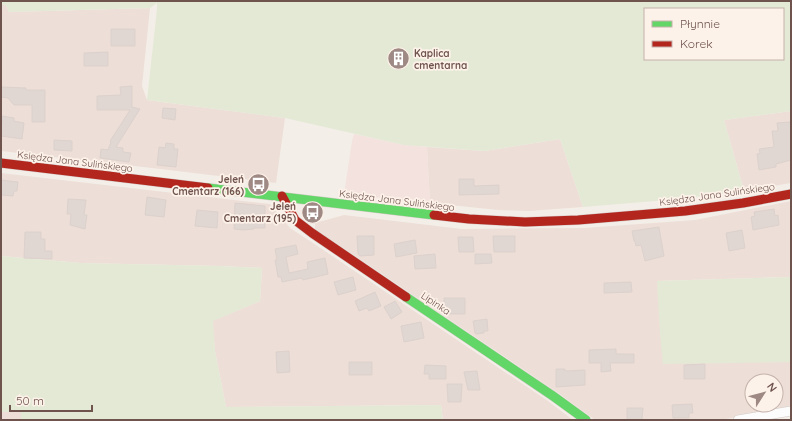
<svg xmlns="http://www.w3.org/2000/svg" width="792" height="421" font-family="Quicksand,sans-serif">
<rect width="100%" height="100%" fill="#f4eee9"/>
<path fill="#eddfd7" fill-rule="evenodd" d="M1,5H6L9,12L150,8L142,86L147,100L285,118L276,183L152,168L1,151Z
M791,111V183L744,191L724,120Z
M560,139L583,207L529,211L498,210L430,203L427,147L484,151Z
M1,173L270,204L290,228L313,243L548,401L573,420H443L441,405L226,407L215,351L212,321L260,301L262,268L220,266L80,263L1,256Z
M791,201V277L657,281L733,362H791V408L720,420H595L557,392L315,229V223L344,215L462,229L584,228L695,220ZM752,381H776V405H752Z
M1,412H21V420H1Z"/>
<path fill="#f3e2dd" d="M354,134L404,145L427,147L430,203L344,194L352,141Z"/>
<path fill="#e4e9d5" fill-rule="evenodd" d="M1,1H791V111L724,120L744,191L679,199L583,207L560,139L484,151L404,145L285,118L147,100L157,9V3L150,8L9,12L6,5H1ZM645,9H783V59H645Z
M1,256L80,263L220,266L262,268L260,301L213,321L215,351L226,407L441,405L443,420H21V412H1Z
M791,277V362L663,364L660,334L657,281Z"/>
<path fill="#e0d6d2" stroke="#dcd1cc" d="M111,29H135V46H111Z
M108,52V66H84V53Z
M391,54H406V64H391Z
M132,86V107L140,109L116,147L123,148V152L131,153L129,162L100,158L101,149L108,150L111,142L110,141L130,110H97V96L121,95L120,87Z
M1,87L26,88V90H45V122H32V105H14L8,98L1,97Z
M163,108L176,109L175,120L162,118Z
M2,116L14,118V121L24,123L22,139L1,136Z
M790,122L791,127V160L776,164V167L759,170L757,154L760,153L759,149L774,147L772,131H778L777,123Z
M54,140L72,141V151L54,150Z
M166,143L174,144V149H178L176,167L157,165L159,147L165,148Z
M459,179H474V186L499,185V194L459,195Z
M1,180L18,182L17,191H14L13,196L1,195Z
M147,197L166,200L164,217L145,215Z
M68,199L86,200L84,215H87L85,229L70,225L71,214H67Z
M235,203L265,206V228H254V229L243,230L234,229Z
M774,209L775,216L778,215L779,225L753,230L751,217L755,216L754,212Z
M197,210L218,212L217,228L195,226Z
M659,227L664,256L645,261L641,245L636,246L635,241H634L632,231Z
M742,230L745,248L729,251L726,233Z
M25,232H41V239H45V251H52V259L24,258Z
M357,236H374V255L360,256L358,254Z
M493,236H515V252H494Z
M458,237H473L474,252H459Z
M415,240L417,253L396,257L394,244Z
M296,245L298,254L286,257L289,273L308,269L307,262L325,258L328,274L303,280L302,278L282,282L281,277H278L275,260H277L275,249Z
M435,254L436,268L415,269L414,256Z
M475,254H491L492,263L475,264Z
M353,277L356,290L338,295L334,282Z
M631,282L632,292L604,293V283Z
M375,292L381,306L369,311L367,308L359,311L355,301Z
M444,298H465V314H446L444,313Z
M395,301L402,312L391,319L384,307Z
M487,319L488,331H484V333L476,334L475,333L473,321Z
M421,322L424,338L404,342L401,326Z
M616,349V354H634V363H610L611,371L601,372V363H589V350Z
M289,351L290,372L277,373L276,352Z
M349,362H372V375H349Z
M705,364V379H684V365Z
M425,365L446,366V379H429V374H424Z
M556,369H565V371L585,370V385L556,387Z
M477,371L480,390H468L464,372Z
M447,384H462L461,402H448Z
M692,404L693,413H689V418H673L672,405Z
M627,408H643L642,420H627Z"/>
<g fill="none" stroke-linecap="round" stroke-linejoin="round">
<defs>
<path id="street" d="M738,420L791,411"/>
<path id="fast" d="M208,188L434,215
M406,297L553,396L586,420"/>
<path id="jam" d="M1,163L208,188
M282,196L295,220L312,233L406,297
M434,215L469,219L525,222L578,220L685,211L743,203L791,194"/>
</defs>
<use href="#street" stroke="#d3cbc7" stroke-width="10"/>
<use href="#fast" stroke="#d3cac6" stroke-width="10"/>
<use href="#jam" stroke="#d3cac6" stroke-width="10"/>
<use href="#street" stroke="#fdfcfc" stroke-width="9"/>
<use href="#fast" stroke="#63d668" stroke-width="9"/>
<use href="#jam" stroke="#b3261e" stroke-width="9"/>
</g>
<defs>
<symbol id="building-disc" viewBox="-11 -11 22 22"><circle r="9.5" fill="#9e8984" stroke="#fdf2e9"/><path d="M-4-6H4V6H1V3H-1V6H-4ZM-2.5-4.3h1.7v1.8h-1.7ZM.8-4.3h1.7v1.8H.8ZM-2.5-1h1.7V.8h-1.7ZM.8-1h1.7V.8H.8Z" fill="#fff"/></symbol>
<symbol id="bus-disc" viewBox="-11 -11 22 22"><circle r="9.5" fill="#9e8984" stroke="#fdf2e9"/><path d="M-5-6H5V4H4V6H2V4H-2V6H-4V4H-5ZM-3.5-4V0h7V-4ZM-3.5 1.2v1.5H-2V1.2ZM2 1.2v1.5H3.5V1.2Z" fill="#fff"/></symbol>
</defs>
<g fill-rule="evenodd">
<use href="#building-disc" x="386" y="46" width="25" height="25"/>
<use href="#bus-disc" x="246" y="172" width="25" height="25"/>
<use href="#bus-disc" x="300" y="200" width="25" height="25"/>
</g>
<g text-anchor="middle" stroke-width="3.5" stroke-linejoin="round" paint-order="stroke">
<g font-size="10" font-weight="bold" fill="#6f534d" stroke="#fdf2e9" text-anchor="end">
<text x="414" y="57" text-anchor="start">Kaplica<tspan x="414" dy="12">cmentarna</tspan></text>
<text x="244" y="183">Jeleń<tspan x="244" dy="12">Cmentarz (166)</tspan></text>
<text x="296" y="210">Jeleń<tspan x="296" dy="12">Cmentarz (195)</tspan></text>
</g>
<g font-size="10" fill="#6f534d" stroke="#fdf2e9">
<text transform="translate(75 161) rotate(7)" y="4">Księdza Jana Sulińskiego</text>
<text transform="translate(717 194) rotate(-8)" y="4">Księdza Jana Sulińskiego</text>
<text transform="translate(397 200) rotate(7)" y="4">Księdza Jana Sulińskiego</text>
<text transform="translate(436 303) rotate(34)" y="4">Lipinka</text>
</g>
</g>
<rect width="792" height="421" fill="none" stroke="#6f534d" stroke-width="4"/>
<rect x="644" y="8" width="140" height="52" fill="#fdf2e9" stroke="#c4b2ab"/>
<rect x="652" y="21" width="20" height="6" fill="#63d668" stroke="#c4b2ab"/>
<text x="680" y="28" font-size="12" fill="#6f534d">Płynnie</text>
<rect x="652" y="41" width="20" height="6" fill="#b3261e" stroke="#c4b2ab"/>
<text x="680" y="48" font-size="12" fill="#6f534d">Korek</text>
<g transform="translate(764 393) rotate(54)"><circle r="19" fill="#fdf2e9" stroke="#c4b2ab"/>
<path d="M0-3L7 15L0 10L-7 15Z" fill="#9e8984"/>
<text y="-6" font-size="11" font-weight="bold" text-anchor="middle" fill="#6f534d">N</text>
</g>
<path d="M10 405v6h82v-6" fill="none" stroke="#6f534d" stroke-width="2"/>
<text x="16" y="405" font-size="12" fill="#6f534d" stroke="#fdf2e9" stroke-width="3" paint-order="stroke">50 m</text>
</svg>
